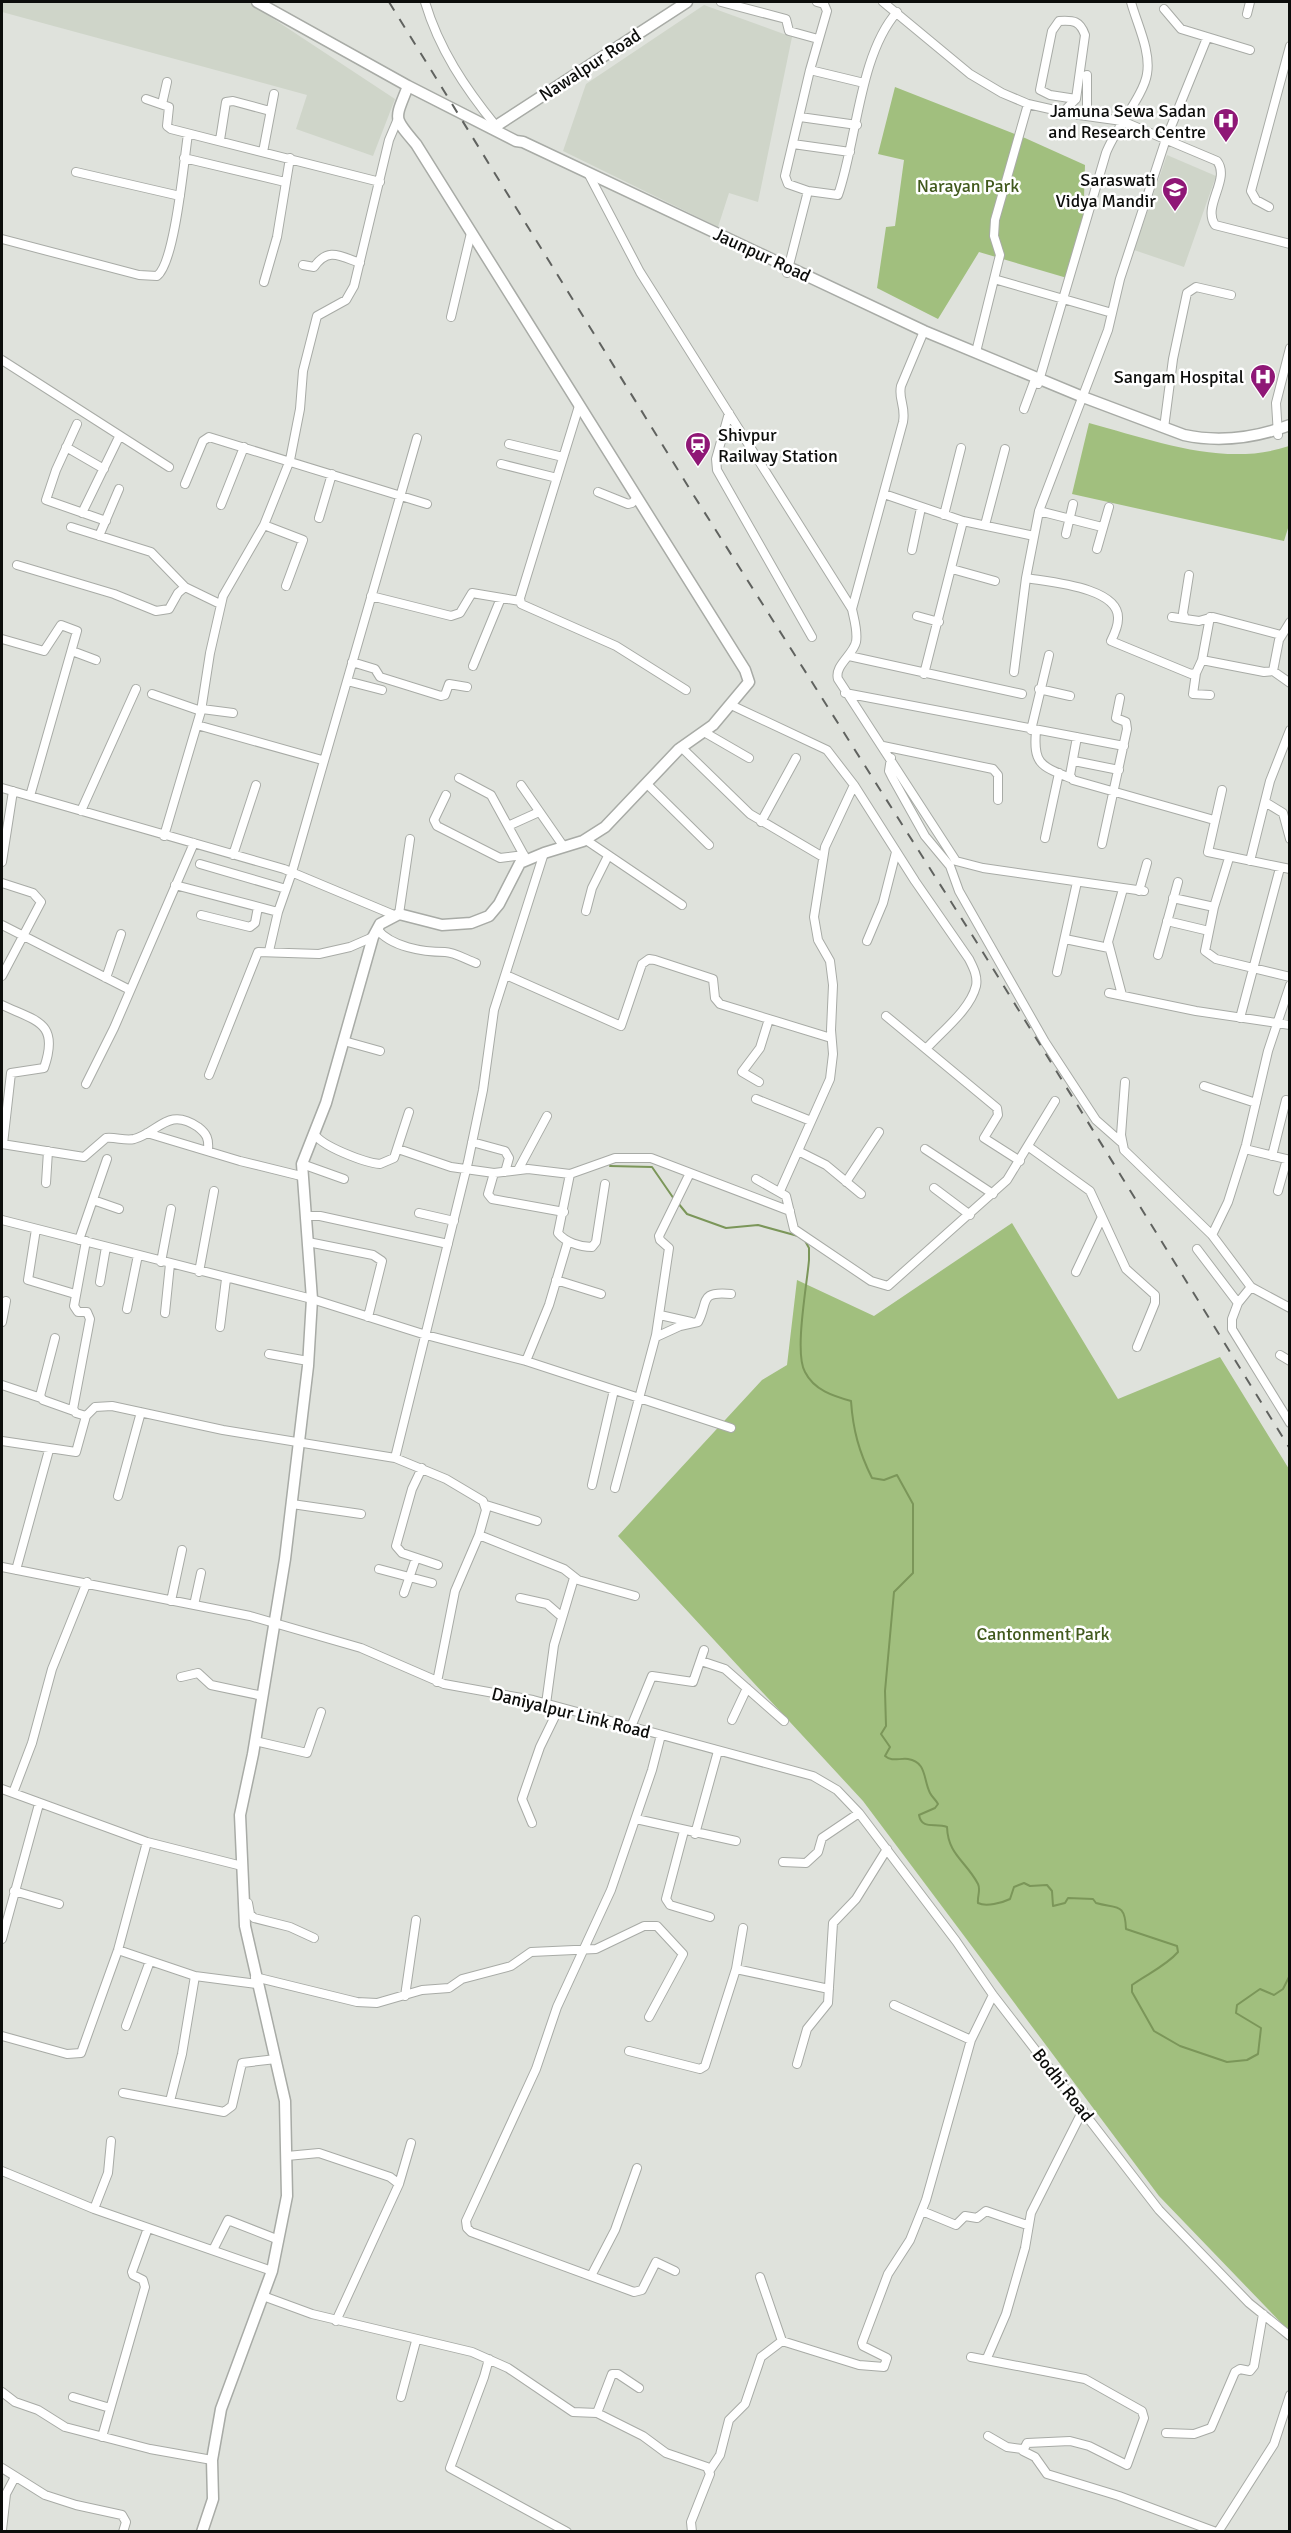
<svg xmlns="http://www.w3.org/2000/svg" width="1291" height="2533" font-family="Signika,sans-serif">
<rect width="100%" height="100%" fill="#dfe2dc"/>
<path fill="#cfd5c9" d="M2,2H248L395,99L373,156L296,129L307,95L2,12Z
M704,5L792,37L758,202L729,193L718,227L563,151L586,84Z
M1167,155L1216,176L1184,267L1134,250Z"/>
<path fill="#a1bf7e" d="M895,87L1025,138L1085,165L1083,230L1067,278L979,252L938,319L877,288L886,227L895,226L904,160L878,154Z
M1089,423C1153,440 1224,468 1289,446V525L1284,541L1072,494Z
M1012,1223L1118,1399L1220,1357L1289,1469V2331L1159,2196L863,1801L618,1536L762,1380L787,1365L797,1280L874,1316Z"/>
<g fill="none" stroke-linecap="round" stroke-linejoin="round">
<path stroke="#7b9659" stroke-width="2" d="M610,1166L652,1167L674,1199
M678,1203L687,1214L726,1228L758,1225L798,1236
M804,1239L809,1248V1260C807,1285 794,1353 805,1372C814,1390 833,1396 851,1401C853,1430 859,1452 872,1478L884,1480L897,1475L913,1504V1573L894,1592L885,1691L886,1726L881,1734L890,1747L885,1756C892,1762 899,1758 908,1759C927,1762 923,1779 930,1793C932,1797 936,1800 938,1804L935,1808L919,1815C922,1831 936,1822 947,1827C948,1855 966,1861 978,1884C981,1890 977,1897 978,1903C986,1907 1002,1903 1010,1899L1014,1887L1024,1883L1030,1886L1047,1885L1052,1891L1053,1906L1065,1903L1068,1898L1093,1899L1096,1903C1117,1909 1125,1902 1126,1929L1177,1946L1178,1952C1166,1966 1147,1974 1132,1985V1992L1154,2031L1180,2046L1227,2062L1247,2060L1258,2054L1261,2028L1236,2013L1237,2005L1260,1989L1274,1995L1283,1989L1290,1975"/>
<defs>
<path id="minor" d="M425,2C439,49 465,88 496,126
M721,2L786,19L789,31L818,39
M817,2L824,4L827,11L810,70L864,83
M883,2L970,74L1002,93L1028,104L1072,114L1122,121L1217,161C1231,179 1202,206 1215,225L1290,244
M1164,9L1181,29L1250,50
M1247,14L1250,2
M146,99L169,107L167,126L171,129L380,182
M162,104L167,82
M1063,112L1076,99L1085,35C1080,21 1074,20 1059,21L1052,31L1040,90L1050,95L1076,99
M1087,116V75
M800,117L857,125
M220,140L226,102L233,101L270,111
M793,144L850,152
M263,152L274,94
M184,158L285,182
M76,172L180,196
M588,173L640,272L852,609C854,619 858,631 856,642C853,655 834,666 838,679L956,861L983,868L1144,891
M808,191L838,195C857,141 859,55 897,12
M1269,207L1256,200L1251,191L1290,46
M2,239L139,275L157,276C175,263 184,160 188,134
M303,265L314,267C328,247 340,256 360,263
M787,273L808,191L788,184L785,176L810,70
M994,279L1112,313
M264,282L277,237L290,158
M451,317L471,233
M976,352L1000,255L994,236L995,220L1028,104
M2,360L169,467
M1038,384L1106,153C1115,129 1144,95 1147,74C1151,51 1137,24 1131,2
M579,406L520,598L521,604L616,646L686,690
M1024,409L1034,382
M729,413L716,459L717,470L812,637
M77,424L56,470L46,500L106,521
M1164,428L1173,359L1187,293L1196,287L1231,295
M1278,435L1276,403L1290,348
M509,444L563,457
M66,447L104,469
M501,464L557,478
M185,484L203,441L209,437L427,504
M598,492L628,504L632,503L637,498
M884,494L963,521L1034,536
M221,505L244,447
M1039,511L1102,527
M82,513L119,437
M944,515L961,448
M319,518L332,474
M264,525L303,540L286,586
M985,525L1005,449
M71,527L151,552L185,587L220,604
M1066,534L1073,504
M99,536L119,489
M1097,549L1109,507
M912,550L921,508
M17,565L114,594L156,611L169,609L178,593L185,587
M952,569L995,581
M1189,575L1183,613L1185,619L1199,621L1213,617L1281,635
M1026,578C1048,582 1120,587 1118,619C1118,626 1114,635 1111,641L1191,674L1196,673L1202,660L1264,672L1273,671L1279,640L1290,622
M371,596L451,616L460,613L472,593L520,601
M852,609L903,422C906,406 898,399 901,386L924,331
M917,616L939,622
M1172,617L1185,619
M2,639L44,651L61,625L77,631L30,796
M72,651L96,660
M849,656L1022,694
M1202,660L1210,617
M352,662L375,669L380,677L441,696L445,695L449,684L467,687
M473,666L501,598
M1273,671L1290,683
M1014,672L1026,578L1039,511L1108,330L1120,279L1166,139L1207,38
M1196,673L1193,694L1210,695
M924,674L963,521
M347,681L382,690
M1039,689L1070,696
M845,693L1124,746
M152,694L201,711
M731,705L827,750L854,785L915,881L969,959C973,967 978,976 976,986C970,1010 942,1031 926,1049
M202,709L233,713
M197,725L322,760
M1031,730L1049,655
M1036,731C1033,764 1041,766 1070,778
M704,732L749,758
M1077,737L1070,775L1073,780L1214,820
M883,746L993,769L998,775V800
M681,747L750,814L823,857
M891,758L889,771L892,777L925,836L950,866L959,891L1045,1042L1096,1120L1121,1142
M1074,761L1119,770
M459,778L491,795L526,859
M521,785L564,847
M648,785L709,845
M2,788L284,869L394,915
M1222,790L1208,852L1290,869
M446,795L434,820L437,826L500,858L524,855
M1265,802L1283,813L1290,839
M81,811L136,689
M761,822L796,758
M508,826L539,812
M164,836L201,711L210,653L223,596L264,525L290,460L300,409L303,371L317,316L346,300L354,286L389,140L397,121
M1045,838L1059,773
M586,840L682,905
M1102,844L1127,729L1126,722L1116,718L1120,698
M233,855L256,785
M1229,858L1214,907L1205,951L1216,959L1290,977
M1250,861L1270,781L1290,730
M2,862L13,791
M200,864L286,889
M2,883L33,893L41,902L2,976
M175,885L278,912
M1139,891L1147,863
M1173,898L1214,907
M586,911L592,888L608,856
M399,914L410,839
M201,915L250,927L255,923L258,907
M1167,921L1209,931
M2,925L130,990
M377,929C391,947 423,952 445,952C454,952 467,960 476,963
M1065,939L1109,948
M867,941L883,903L896,852
M269,951L278,912L292,872L417,438
M1158,955L1178,882
M1057,972L1077,882
M506,975L621,1026L642,964L649,959L655,960L713,979L715,998L720,1004L831,1038
M106,978L121,934
M1109,993L1196,1011L1290,1025
M1122,995L1108,942L1123,889
M2,1005C36,1021 60,1022 44,1068L11,1073L3,1144
M886,1016L997,1108L998,1115L984,1138L1020,1161
M1240,1018L1280,868
M344,1041L380,1051
M209,1075L258,952L319,954L350,947L373,937
M759,1082L742,1072L760,1048L769,1019
M1125,1082L1121,1135L1124,1150L1212,1235L1251,1287L1290,1308
M86,1084L114,1028L194,843
M1204,1086L1256,1103
M756,1099L811,1121
M147,1133L240,1161L301,1176
M314,1133C320,1146 366,1163 380,1164L394,1158L409,1112
M472,1142L505,1151L509,1158L505,1172
M2,1144L84,1157L106,1138C116,1137 125,1141 134,1139C158,1133 168,1106 198,1127C207,1134 209,1139 208,1150
M1029,1147L1090,1191L1126,1269L1155,1295V1303L1137,1347
M398,1149L451,1167L494,1173L528,1169L570,1174L615,1158H651L790,1211
M925,1149L993,1194
M1245,1149L1290,1160
M798,1151L826,1165L861,1194
M1272,1156L1286,1100
M302,1164L344,1179
M518,1170L547,1116
M494,1173L488,1194L492,1199L564,1212
M570,1174L558,1233C565,1242 580,1247 592,1247L596,1242L605,1184
M756,1179L786,1196L794,1229L871,1281L888,1286L1007,1180L1055,1101
M846,1182L879,1132
M46,1183L48,1151
M934,1188L970,1215
M780,1191L830,1079L833,1054L831,1030L833,985L830,961L818,940L814,917L825,847L854,785
M1278,1191L1287,1159
M93,1200L119,1209
M419,1213L454,1221
M305,1216H320L448,1244
M2,1220L312,1299L426,1335L526,1361L731,1428
M36,1229L28,1280L75,1294
M1212,1235L1228,1202L1246,1145L1268,1051L1290,985
M79,1240L107,1159
M86,1241L74,1306L78,1312H87L90,1319L73,1409L76,1413L86,1416
M308,1242L373,1255L382,1261L368,1317
M1197,1249L1238,1303L1232,1319V1329L1290,1423
M161,1262L171,1209
M199,1272L214,1191
M1076,1272L1102,1217
M556,1280L601,1294
M100,1282L106,1247
M1238,1303L1251,1287
M127,1309L138,1255
M165,1313L170,1264
M660,1315L691,1322
M2,1322L6,1301
M220,1327L226,1279
M656,1337L680,1326L698,1322C709,1302 698,1291 731,1294
M55,1338L40,1396L43,1400L74,1411
M269,1354L308,1361
M1280,1355L1290,1361
M526,1361L549,1305L568,1241
M2,1385L41,1398
M2,1441L76,1452L86,1416L95,1407L112,1406L223,1430L395,1458L446,1479L483,1501L486,1510L479,1535L455,1591L437,1682
M395,1458L468,1162L483,1090L494,1010L544,853
M422,1468L412,1489L396,1546L402,1553L438,1565
M592,1485L614,1390
M615,1488L656,1335L669,1248L660,1240L659,1236L690,1173
M118,1496L141,1412
M292,1504L361,1514
M486,1505L537,1521
M479,1535L564,1569L578,1580L635,1596
M2,1567L250,1616L361,1648L444,1684L533,1700L813,1776L837,1790L859,1813L956,1941L993,1995L1159,2210L1249,2303L1290,2336
M379,1569L432,1583
M16,1570L49,1450
M404,1593L416,1558
M520,1598L547,1604L562,1617
M171,1601L182,1550
M194,1605L201,1573
M701,1661L725,1669L784,1721
M181,1677L198,1673L211,1685L263,1696
M546,1704L554,1645L574,1578
M732,1720L747,1688
M631,1727L652,1676L693,1682L704,1650
M661,1735L652,1770L611,1890L557,2007L536,2069L466,2221L467,2228L471,2232L634,2292L642,2290L656,2262L675,2271
M255,1741L307,1753L321,1712
M2,1789L147,1842L242,1866
M13,1793L32,1743L52,1669L87,1582
M636,1819L736,1841
M532,1823L522,1799L540,1747L559,1708
M684,1831L666,1899L670,1905L710,1917
M695,1834L718,1751
M783,1862L806,1863L818,1852L822,1838L859,1813
M14,1891L59,1904
M248,1903L250,1914L254,1918L290,1927L314,1938
M2,1939L39,1804
M118,1950L195,1976L257,1984
M736,1969L829,1989
M255,1977L357,2002L377,2003L422,1990L449,1988L462,1979L511,1966L531,1952L596,1949L644,1926H657L683,1954L649,2017
M405,1996L416,1920
M894,2005L971,2040
M126,2026L150,1961
M2,2036L67,2054L81,2053L118,1950L147,1842
M629,2051L700,2069L705,2066L736,1969L743,1928
M797,2064L807,2029L828,2003L833,1923L856,1899L887,1849
M123,2093L224,2112L232,2106L242,2063L276,2059
M170,2101L182,2054L195,1976
M287,2156L319,2153L390,2177L399,2184
M2,2171L94,2209L272,2271
M94,2209L108,2173L111,2141
M922,2211L956,2225L965,2216L977,2218L986,2211L1027,2225
M213,2250L228,2220L279,2240
M591,2276L615,2230L637,2168
M760,2277L782,2341L859,2365L884,2367L887,2358L863,2346L862,2343L888,2274L910,2240L926,2200L971,2040L993,1995
M263,2296L312,2314L472,2352L508,2368L573,2412L597,2413L643,2436L666,2453L707,2467L710,2474L691,2522L692,2532
M336,2321L399,2184L411,2143
M971,2357L1085,2379L1142,2411L1144,2418L1127,2465L1089,2446L1070,2441L1027,2443L1023,2451L1035,2457L1047,2474L1119,2496L1216,2532
M987,2358L1006,2314L1025,2248L1031,2213L1083,2110
M489,2359L484,2377L450,2468L567,2532
M2,2392L15,2402L38,2410L65,2427L150,2449L212,2460
M73,2397L110,2408
M401,2397L416,2341
M597,2413L612,2374H618L639,2388
M1166,2433L1194,2434L1211,2428L1235,2372L1240,2369L1250,2371L1254,2366L1263,2314
M988,2436L1007,2447L1022,2449
M102,2437L145,2287L143,2280L133,2275L132,2272L148,2228
M2,2468L45,2495L76,2505L122,2515L126,2522L123,2532
M710,2470L720,2455L729,2420L745,2404L761,2357L782,2341
M2,2530L6,2494L15,2477
M1218,2532L1274,2444L1290,2395"/>
<path id="tertiary" d="M257,2L408,86L516,141L523,142L924,331L1083,397L1184,435C1221,443 1255,438 1290,425
M493,128L687,2
M202,2532L213,2499L212,2460L221,2409L272,2271L287,2196L285,2101L245,1926L240,1815L253,1754L285,1559L308,1366L312,1299L302,1164L326,1103L373,937L380,924L399,914L442,925L471,923L489,916L499,904L520,863L544,853L583,841L605,827L679,749L713,725L749,682L745,670L416,144C392,116 395,120 408,86"/>
</defs>
<use href="#minor" stroke="#a8aba6" stroke-width="10"/>
<use href="#tertiary" stroke="#a8aba6" stroke-width="13"/>
<use href="#minor" stroke="#fff" stroke-width="8"/>
<use href="#tertiary" stroke="#fff" stroke-width="10"/>
<path stroke="#60625f" stroke-width="2" stroke-dasharray="10 10" stroke-linecap="butt" d="M389,2L691,491L979,946L1290,1449"/>
</g>
<defs>
<symbol id="hospital-pin" viewBox="-11 -11 22 30"><path d="M0 17L-7.5 6A9.5 9.5 0 1 1 7.5 6Z" fill="#8f1776" stroke="#fff"/><path d="M-5-5h3v3.5h4V-5h3V5h-3V1.5h-4V5h-3Z" fill="#fff"/></symbol>
<symbol id="school-pin" viewBox="-11 -11 22 30"><path d="M0 17L-7.5 6A9.5 9.5 0 1 1 7.5 6Z" fill="#8f1776" stroke="#fff"/><path d="M0-5L7-2L0 1L-7-2ZM-4 1L0 2.5L4 1V4Q0 6-4 4Z" fill="#fff"/></symbol>
<symbol id="station-pin" viewBox="-11 -11 22 30"><path d="M0 17L-7.5 6A9.5 9.5 0 1 1 7.5 6Z" fill="#8f1776" stroke="#fff"/><path d="M-3-6H3Q5-6 5-4V2Q5 4 3 4L4.5 6H3L1.5 4h-3L-3 6H-4.5L-3 4Q-5 4-5 2V-4Q-5-6-3-6ZM-3.5-4v3h7v-3ZM-3.5 1v1.5H-2V1ZM2 1v1.5H3.5V1Z" fill="#fff"/></symbol>
</defs>
<g fill-rule="evenodd">
<use href="#hospital-pin" x="1211" y="106" width="30" height="40"/>
<use href="#school-pin" x="1160" y="175" width="30" height="40"/>
<use href="#hospital-pin" x="1248" y="362" width="30" height="40"/>
<use href="#station-pin" x="683" y="430" width="30" height="40"/>
</g>
<g text-anchor="middle" stroke-width="5" stroke-linejoin="round" paint-order="stroke">
<g font-size="18" fill="#0c0d0b" stroke="#fff">
<text transform="translate(590 65) rotate(-33)" y="6">Nawalpur Road</text>
<text transform="translate(762 255) rotate(25)" y="6">Jaunpur Road</text>
<text transform="translate(571 1713) rotate(14)" y="6">Daniyalpur Link Road</text>
<text transform="translate(1063 2085) rotate(52)" y="6">Bodhi Road</text>
</g>
<g font-size="18" fill="#0c0d0b" stroke="#fff" text-anchor="end">
<text x="1206" y="117">Jamuna Sewa Sadan<tspan x="1206" dy="21">and Research Centre</tspan></text>
<text x="1156" y="186">Saraswati<tspan x="1156" dy="21">Vidya Mandir</tspan></text>
<text x="1244" y="383">Sangam Hospital</text>
<text x="718" y="441" text-anchor="start">Shivpur<tspan x="718" dy="21">Railway Station</tspan></text>
</g>
<g font-size="18" fill="#41591d" stroke="#fff">
<text x="968" y="192">Narayan Park</text>
<text x="1043" y="1640">Cantonment Park</text>
</g>
</g>
<rect width="1291" height="2533" fill="none" stroke="#0c0d0b" stroke-width="6"/>
</svg>
